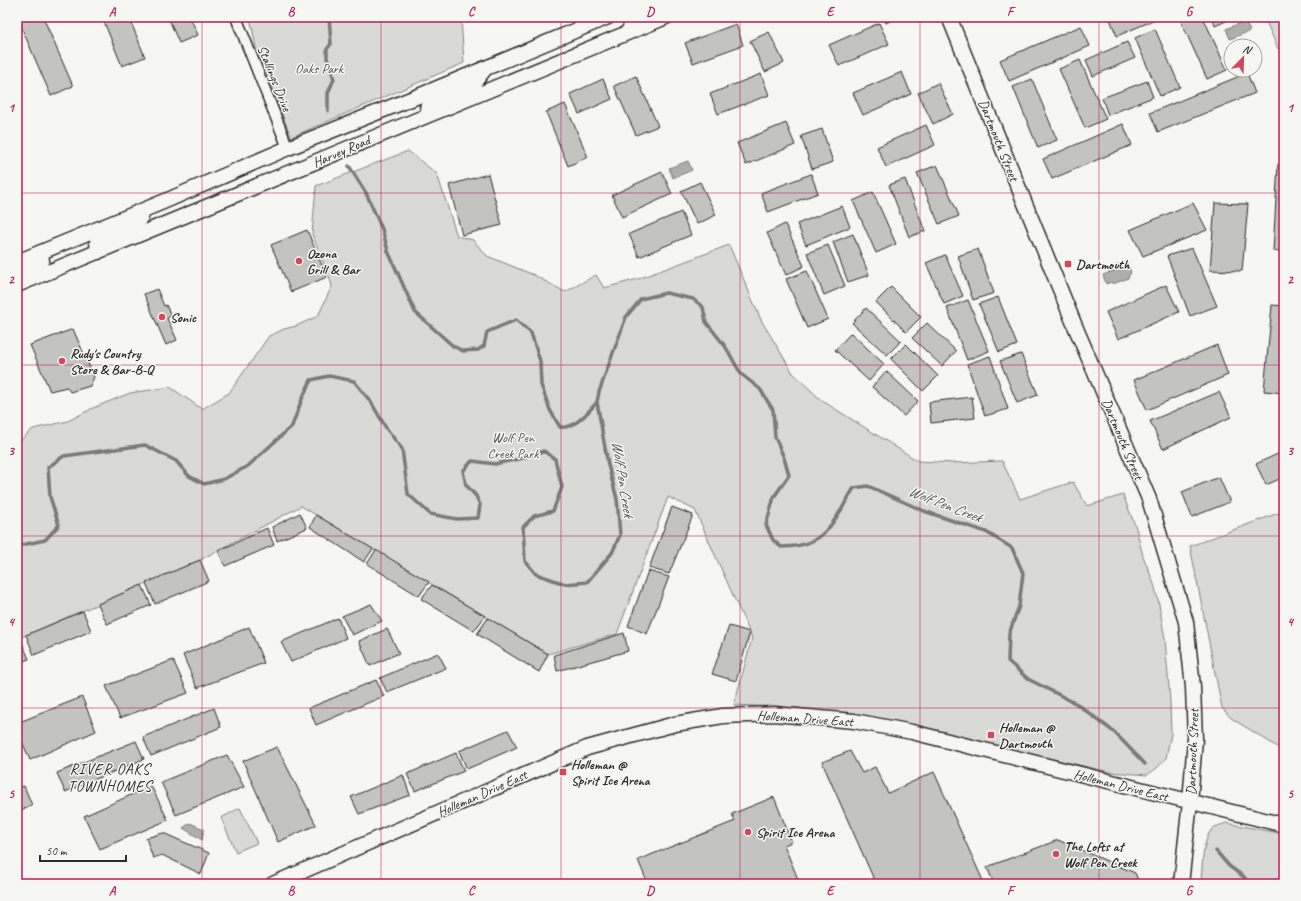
<svg xmlns="http://www.w3.org/2000/svg" width="1301" height="901" font-family="Caveat,sans-serif">
<rect width="100%" height="100%" fill="#f6f6f2"/>
<filter id="ink" filterUnits="userSpaceOnUse"><feTurbulence type="fractalNoise" baseFrequency=".025" numOctaves="2"/><feDisplacementMap in="SourceGraphic" scale="8" xChannelSelector="R" yChannelSelector="G"/><feConvolveMatrix kernelMatrix="1 2 1 2 8 2 1 2 1" color-interpolation-filters="sRGB"/></filter>
<g filter="url(#ink)">
<path fill="#d9d9d5" stroke="#828280" d="M250,17H461L464,63L291,137L256,48Z
M1264,17H1284V47L1278,49Z
M408,151L437,174L457,236L473,240L487,256L534,275L565,292L596,275L604,288L638,279L729,245L761,320L793,373L821,400L918,461L953,463L1002,461L1020,499L1073,482L1087,506L1123,495L1136,528L1143,556L1154,584L1159,604L1165,639L1170,701L1171,734L1166,758L1157,768L1147,775L1110,772L869,717L797,708L734,705L752,638L695,510L668,497L617,634L548,654L301,506L200,560L17,639V443L33,429L68,421L93,408L130,393L170,387L202,409L229,393L269,336L284,329L296,326L318,316L332,286L330,279L312,234L316,186Z
M1284,511V751L1231,718L1222,708L1190,546Z
M240,808L257,843L236,852L221,818Z
M1226,823L1284,834V884H1201C1202,870 1202,840 1212,829C1215,826 1222,825 1226,823Z"/>
<path fill="#aeaeab" stroke="#7a7a78" d="M1245,21L1250,31L1230,39L1226,29Z
M688,161L692,170L673,178L669,168Z
M1127,262L1131,272L1128,278L1113,284L1111,282L1106,284L1103,275L1116,270V265Z
M190,823L204,829L202,840L183,828Z"/>
<g fill="none" stroke-linecap="round" stroke-linejoin="round">
<path stroke="#7a7a78" stroke-width="3.5" d="M328,111V93L334,79L327,58V49L331,44L329,17
M349,166L366,193L382,229L388,251L415,312L453,346L463,351L478,350L484,346L487,332L516,320L531,333L540,361L541,385L550,410L560,427C575,429 588,412 597,402
M17,546L45,540L59,525L50,497L48,467L64,456L145,445L176,461L189,476L204,484L224,479L248,466L292,426L302,399L311,380L329,376L354,381L371,402L386,428L402,449L408,494L430,514L457,519L478,518L480,505L476,496L466,485L463,471L472,461L495,464L519,459L544,451L555,459L562,487L553,511L534,516L523,527L525,561L536,574L565,584L587,582L612,553L620,535L617,499L608,465L597,402L599,392L626,317L641,299L666,293L693,299L703,307L706,322L725,346L741,374L760,389L773,410L775,437L784,458L789,475L774,497L766,525L773,540L781,547C791,547 805,545 814,540C831,532 844,504 854,488L868,486L924,511L986,532L1012,548L1023,573L1019,606L1009,634L1008,661L1028,679L1077,704L1114,732L1145,764
M1216,851L1229,866L1244,877L1249,884"/>
</g>
<path fill="#c3c3c0" stroke="#2b2b2b" d="M17,17H43L73,86L51,96Z
M102,17H129L145,57L122,66Z
M168,17H190L198,35L179,43Z
M883,17H898L886,23Z
M1109,17H1161L1117,36Z
M1185,17H1203L1227,70L1207,79L1180,19Z
M1212,17H1235L1215,26Z
M879,23L889,44L839,66L829,45Z
M736,24L743,45L693,63L685,43Z
M1081,26L1090,46L1009,81L1000,60Z
M1155,29L1180,87L1160,96L1135,38Z
M769,32L784,63L765,72L750,41Z
M1127,42L1135,58L1093,76L1086,60Z
M1080,60L1106,119L1085,128L1059,69Z
M902,72L911,94L863,115L853,93Z
M1247,73L1255,93L1158,132L1150,113Z
M761,74L769,95L718,114L710,94Z
M636,76L658,126L636,135L614,86Z
M603,79L612,99L579,114L570,94Z
M1032,79L1057,140L1038,148L1013,87Z
M1147,81L1153,97L1108,115L1102,98Z
M938,83L953,114L933,124L918,93Z
M565,104L588,157L568,166L546,112Z
M786,123L795,145L746,165L737,143Z
M1123,124L1132,145L1052,179L1043,159Z
M926,125L935,145L886,167L877,147Z
M822,129L833,162L812,169L801,136Z
M1278,164L1284,165V252L1273,251Z
M937,165L959,216L939,224L917,173Z
M662,172L672,194L622,217L612,195Z
M488,174L502,225L462,235L449,185Z
M811,174L818,193L768,212L761,193Z
M905,179L925,231L909,237L889,185Z
M700,182L716,215L697,224L681,191Z
M873,192L896,244L876,253L853,201Z
M1193,203L1207,230L1143,256L1130,230Z
M1215,203L1248,204L1242,271L1210,270Z
M842,206L850,227L806,245L797,224Z
M681,212L691,235L639,257L629,234Z
M785,224L804,266L786,275L767,233Z
M307,230L327,277L291,292L271,245Z
M853,234L869,275L848,282L833,242Z
M828,245L845,286L824,295L807,253Z
M1192,248L1217,306L1190,316L1167,256Z
M978,249L994,293L973,300L958,256Z
M945,255L963,296L944,304L926,263Z
M807,271L828,319L807,328L786,279Z
M1166,285L1179,312L1118,339L1106,312Z
M891,287L921,317L906,332L876,302Z
M157,289L164,306L166,305L171,316L167,318L177,340L166,345L144,294Z
M998,297L1017,345L999,352L979,304Z
M968,300L989,351L967,360L947,308Z
M1272,305L1284,306V393L1264,391Z
M866,308L901,341L887,355L852,323Z
M927,323L956,351L942,366L912,338Z
M73,329L94,377L90,386L70,392L67,387L50,391L30,345Z
M851,333L884,364L869,381L835,350Z
M906,344L938,376L923,391L891,359Z
M1217,345L1228,375L1147,410L1134,380Z
M1021,354L1038,395L1017,403L1000,361Z
M990,356L1008,409L985,416L967,364Z
M886,371L918,401L904,416L872,387Z
M1219,392L1231,417L1163,449L1150,421Z
M972,397L975,418L931,423L929,402Z
M1284,451V477L1266,485L1256,464Z
M1219,477L1230,502L1192,517L1182,492Z
M672,507L693,515L669,574L649,568Z
M300,513L307,528L277,541L272,527Z
M316,515L373,549L364,562L310,527Z
M267,528L274,545L225,566L218,551Z
M376,550L429,582L419,596L367,564Z
M200,560L209,581L155,604L146,583Z
M648,571L669,577L647,634L628,626Z
M142,585L151,605L107,624L98,604Z
M432,585L485,616L474,631L421,599Z
M371,604L382,621L352,635L342,616Z
M83,611L91,631L34,655L26,635Z
M338,618L346,638L291,662L281,642Z
M488,618L548,654L539,672L477,634Z
M729,626L750,632L736,681L712,674Z
M249,627L264,663L197,688L183,655Z
M387,629L399,653L370,666L359,641Z
M624,633L628,651L557,671L554,655Z
M20,638L29,659L17,663V639Z
M438,653L446,668L387,692L380,678Z
M173,660L188,693L120,718L106,686Z
M376,680L384,696L316,725L309,708Z
M82,697L96,731L30,760L17,730V723Z
M214,708L221,727L151,756L143,737Z
M508,730L517,747L467,769L459,751Z
M136,741L144,759L65,792L57,773Z
M277,747L316,825L278,842L243,761Z
M850,751L862,773L875,767L888,793L934,772L984,883L980,884H952L951,881L942,884H876L822,762Z
M456,753L464,771L415,791L407,774Z
M227,755L244,787L176,815L161,782Z
M403,775L410,795L359,814L351,797Z
M24,786L32,805L17,812V789Z
M151,786L168,820L100,849L84,816Z
M774,797L792,842L784,845L800,884H648L638,860L735,821L732,814Z
M163,833L209,853L201,874L162,855L153,858L146,838Z
M1058,840L1135,873L1140,884H994L987,867Z"/>
<g fill="none" stroke-linecap="round" stroke-linejoin="round">
<defs>
<path id="street" d="M236,17L288,148"/>
<path id="secondary" d="M949,17L1075,326L1149,499L1186,622L1193,687L1195,739L1190,802L1181,884
M628,32L635,18L638,17
M428,114C427,108 426,105 432,101L473,84L485,69
M98,252L97,242L101,239L137,223L142,215
M17,262L163,202L288,148L421,95L608,17
M17,275L39,265L42,261L41,252
M17,285L666,17
M273,884L587,748L675,724L723,716L774,714L854,721L912,732L1284,825"/>
</defs>
<use href="#street" stroke="#2b2b2b" stroke-width="13"/>
<use href="#secondary" stroke="#2b2b2b" stroke-width="17"/>
<use href="#street" stroke="#f6f6f2" stroke-width="10"/>
<use href="#secondary" stroke="#f6f6f2" stroke-width="14"/>
</g>
</g>
<path fill="none" stroke="#c2185b" stroke-width="1" stroke-opacity="0.55" d="M202,17V884M381,17V884M561,17V884M740,17V884M920,17V884M1099,17V884M17,193H1284M17,365H1284M17,536H1284M17,708H1284"/>
<g fill="#d1495b" stroke="#f6f6f2" stroke-width="1.5">
<circle cx="299" cy="261" r="4"/>
<rect x="1064" y="260" width="8" height="8" rx="2"/>
<circle cx="162" cy="317" r="4"/>
<circle cx="62" cy="361" r="4"/>
<rect x="987" y="731" width="8" height="8" rx="2"/>
<rect x="559" y="768" width="8" height="8" rx="2"/>
<circle cx="748" cy="832" r="4"/>
<circle cx="1056" cy="854" r="4"/>
</g>
<g text-anchor="middle" stroke-width="3" stroke-linejoin="round" paint-order="stroke">
<g font-size="14" fill="#565656" stroke="#f6f6f2">
<text x="319" y="73">Oaks Park</text>
<text x="513" y="442">Wolf Pen<tspan x="513" dy="16">Creek Park</tspan></text>
</g>
<g font-size="14" fill="#2b2b2b" stroke="#f6f6f2">
<text transform="translate(275 78) rotate(68)" y="5">Stallings Drive</text>
<text transform="translate(999 140) rotate(68)" y="5">Dartmouth Street</text>
<text transform="translate(341 151) rotate(-23)" y="5">Harvey Road</text>
<text transform="translate(1123 439) rotate(67)" y="5">Dartmouth Street</text>
<text transform="translate(805 718) rotate(4)" y="5">Holleman Drive East</text>
<text transform="translate(1192 752) rotate(-88)" y="5">Dartmouth Street</text>
<text transform="translate(1121 785) rotate(14)" y="5">Holleman Drive East</text>
<text transform="translate(482 793) rotate(-24)" y="5">Holleman Drive East</text>
</g>
<g font-size="14" font-weight="bold" fill="#2b2b2b" stroke="#f6f6f2" text-anchor="start">
<text x="307" y="258">Ozona<tspan x="307" dy="16">Grill &amp; Bar</tspan></text>
<text x="1076" y="269">Dartmouth</text>
<text x="170" y="322">Sonic</text>
<text x="70" y="358">Rudy's Country<tspan x="70" dy="16">Store &amp; Bar-B-Q</tspan></text>
<text x="999" y="732">Holleman @<tspan x="999" dy="16">Dartmouth</tspan></text>
<text x="571" y="769">Holleman @<tspan x="571" dy="16">Spirit Ice Arena</tspan></text>
<text x="756" y="837">Spirit Ice Arena</text>
<text x="1064" y="851">The Lofts at<tspan x="1064" dy="16">Wolf Pen Creek</tspan></text>
</g>
<g font-size="15" font-style="italic" fill="#525251" stroke="#f6f6f2">
<text transform="translate(623 479) rotate(81)" y="5">Wolf Pen Creek</text>
<text transform="translate(945 504) rotate(21)" y="5">Wolf Pen Creek</text>
</g>
<g font-size="15" letter-spacing="1" fill="#2b2b2b" stroke="#f6f6f2">
<text x="110" y="774">RIVER OAKS<tspan x="110" dy="17">TOWNHOMES</tspan></text>
</g>
</g>
<rect width="1301" height="901" fill="none" stroke="#f6f6f2" stroke-width="44"/>
<g transform="translate(1243 58) rotate(23)"><circle r="19" fill="#f6f6f2" stroke="#a5a5a2"/>
<path d="M0-3L7 15L0 10L-7 15Z" fill="#d1495b"/>
<text y="-6" font-size="11" font-weight="bold" text-anchor="middle" fill="#2b2b2b">N</text>
</g>
<path d="M40 855v6h86v-6" fill="none" stroke="#2b2b2b" stroke-width="2"/>
<text x="46" y="855" font-size="12" fill="#2b2b2b" stroke="#f6f6f2" stroke-width="3" paint-order="stroke">50 m</text>
<rect x="22" y="22" width="1257" height="857" fill="none" stroke="#c2185b" stroke-width="1.5"/>
<g font-size="13" text-anchor="middle" font-weight="bold" fill="#c2185b">
<text x="112" y="16">A</text>
<text x="291" y="16">B</text>
<text x="471" y="16">C</text>
<text x="650" y="16">D</text>
<text x="830" y="16">E</text>
<text x="1010" y="16">F</text>
<text x="1189" y="16">G</text>
<text x="11" y="112">1</text>
<text x="1290" y="112">1</text>
<text x="11" y="284">2</text>
<text x="1290" y="284">2</text>
<text x="11" y="455">3</text>
<text x="1290" y="455">3</text>
<text x="11" y="626">4</text>
<text x="1290" y="626">4</text>
<text x="11" y="798">5</text>
<text x="1290" y="798">5</text>
<text x="112" y="895">A</text>
<text x="291" y="895">B</text>
<text x="471" y="895">C</text>
<text x="650" y="895">D</text>
<text x="830" y="895">E</text>
<text x="1010" y="895">F</text>
<text x="1189" y="895">G</text>
</g>
</svg>
